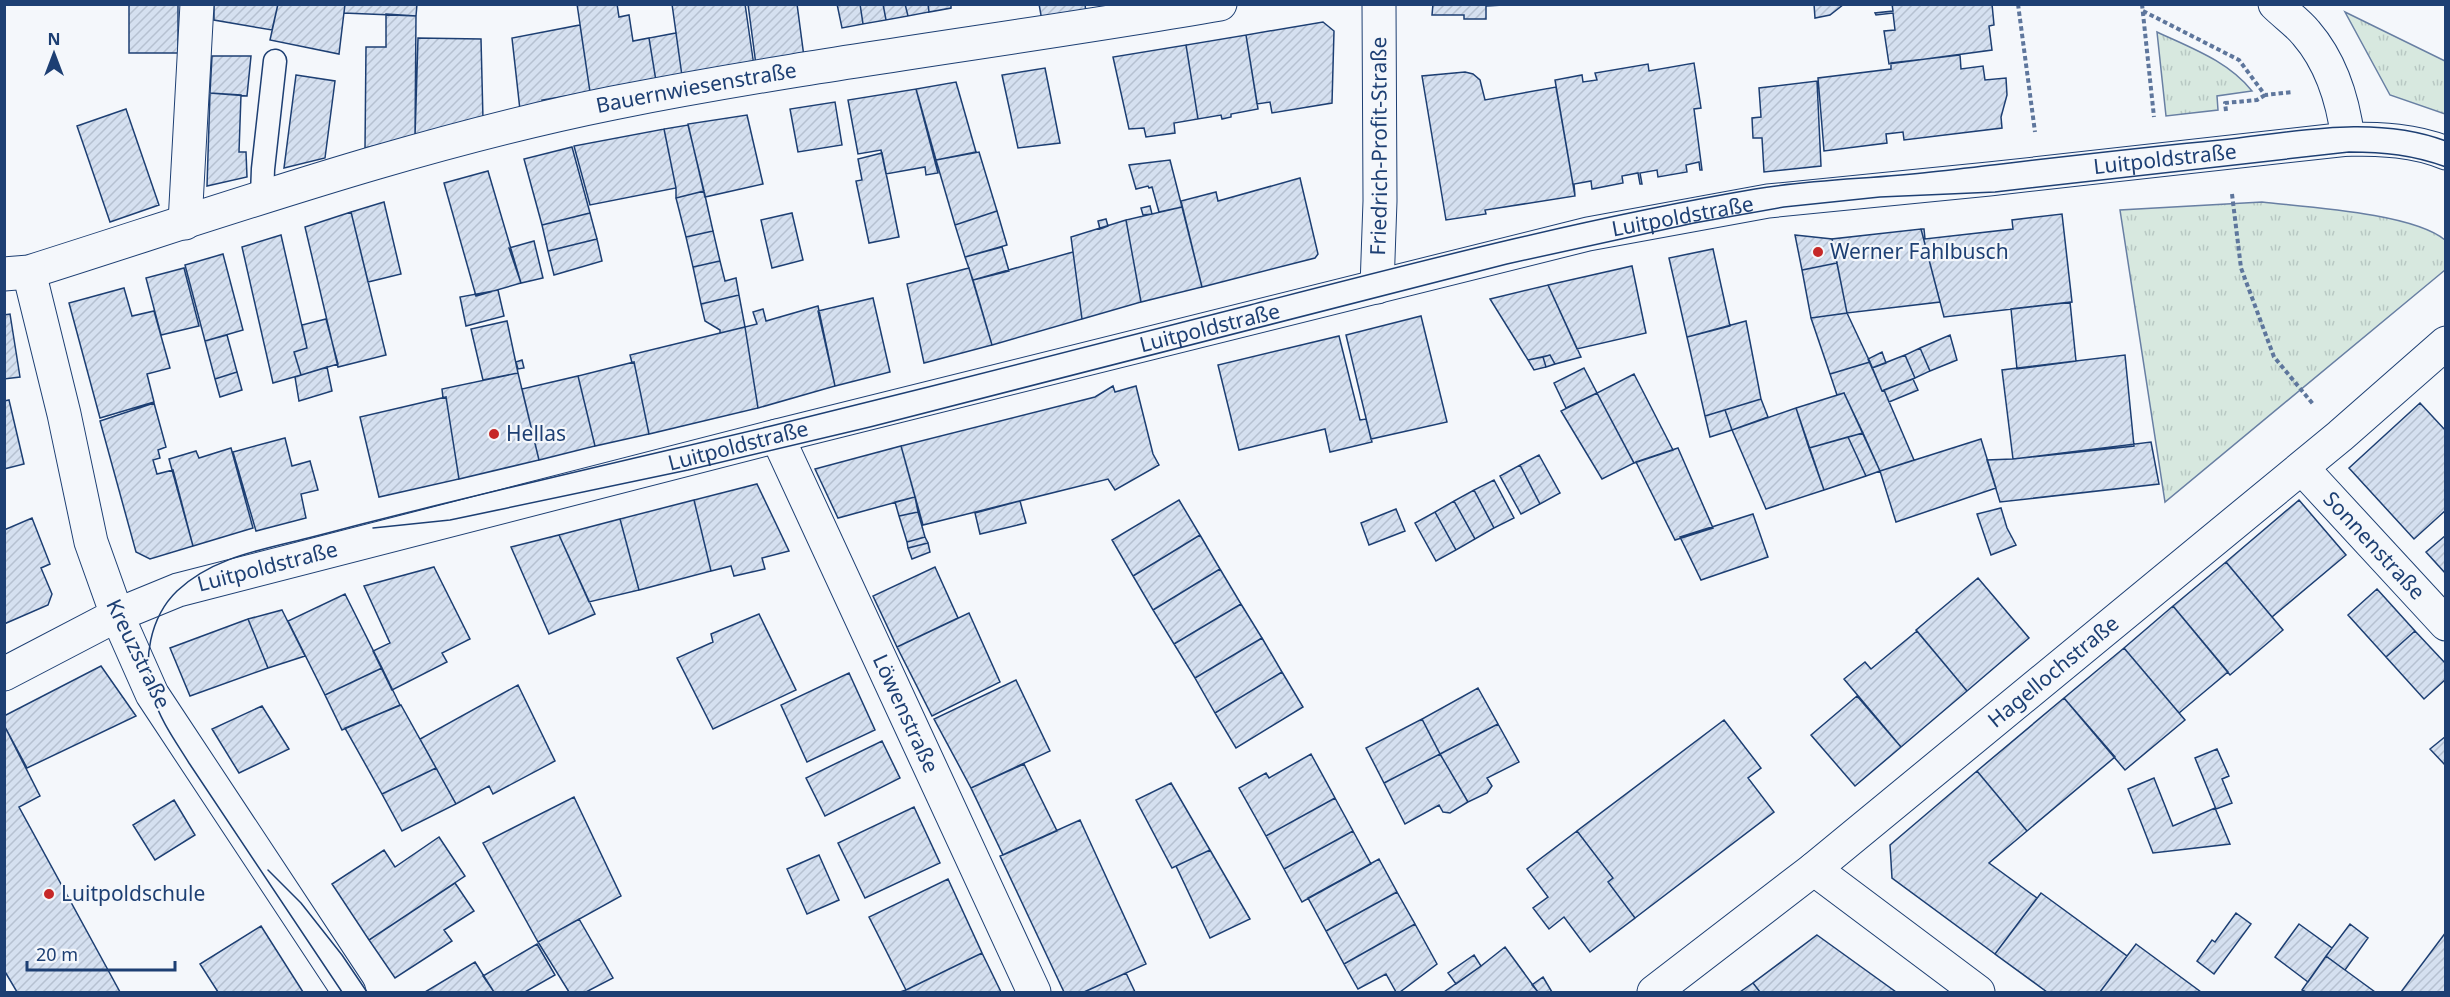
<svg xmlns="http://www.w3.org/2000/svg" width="2450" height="997" font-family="'Noto Sans',sans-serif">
<defs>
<pattern id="grass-tufts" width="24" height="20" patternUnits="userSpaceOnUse" patternTransform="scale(1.5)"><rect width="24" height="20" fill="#d7e8df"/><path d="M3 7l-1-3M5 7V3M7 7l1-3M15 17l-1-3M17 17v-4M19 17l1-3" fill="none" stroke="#b8c8c3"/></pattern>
<pattern id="building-hatch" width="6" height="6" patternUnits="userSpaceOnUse" patternTransform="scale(1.5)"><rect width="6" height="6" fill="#d5e0f0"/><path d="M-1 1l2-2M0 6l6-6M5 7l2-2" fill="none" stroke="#b6c1d1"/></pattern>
</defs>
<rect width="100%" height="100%" fill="#f4f7fb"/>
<path fill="url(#grass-tufts)" stroke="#687fa3" stroke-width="1.5" d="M2345,12L2445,61V114L2390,95Z
M2157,32C2191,48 2228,61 2252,91L2217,96L2218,110L2166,116Z
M2262,202C2306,207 2413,213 2445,240V270L2165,502L2120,210Z"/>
<path fill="url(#building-hatch)" stroke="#1d3f73" stroke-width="1.5" d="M129,4H178V53H129Z
M214,4H278L272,30L214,20Z
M278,4H345L339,54L270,40Z
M345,4H417L416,16L344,13Z
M577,4H617L619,17L629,15L633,41L649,38L656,81L590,92Z
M672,4H745L754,66L682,76Z
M748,4H797L804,57L756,65Z
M837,4H860L863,24L842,28Z
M860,4H883L886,20L863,24Z
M883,4H905L908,16L886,20Z
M905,4H928L929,12L908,16Z
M928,4H951V8L929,12Z
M1039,4H1085L1086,13L1042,21Z
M1433,4H1521L1486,6V19H1464V15H1432Z
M1814,4H1844L1830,15L1815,18Z
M1892,4H1992L1994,25L1989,26L1992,50L1889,64L1884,31L1895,30L1893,13L1876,15L1875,13L1893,11Z
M386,14L416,16L415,137L365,148L366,47H386Z
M1323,22L1334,31L1332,103L1272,113L1270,102L1257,104L1246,35Z
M580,25L590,92L542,100L543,104L520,110L512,38Z
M676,33L682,76L656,81L649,38Z
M1246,35L1258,109L1231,114V117L1222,119L1221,115L1198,119L1186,45Z
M418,38L481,39L483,120L415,137Z
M1186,45L1198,119L1174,123L1175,133L1146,137L1144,128L1129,129L1113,57Z
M1960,55L1961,69L1983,66L1985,80L2006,78L2007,95L2001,117L2002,128L1904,140L1903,132L1886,134L1887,143L1824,151L1818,78L1891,69V63Z
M212,56H251L247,96L210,93Z
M1694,63L1701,108L1694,109L1702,170H1700L1699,162L1686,165L1687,172L1658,177L1657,170L1640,173L1642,184H1640L1638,173L1622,176L1623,183L1592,189L1591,181L1574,184L1575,196L1555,80L1582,75L1583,82L1597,80L1595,73L1648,64L1649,71Z
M1045,68L1060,143L1018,148L1002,75Z
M1465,72L1473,74L1480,80L1485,100L1556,87L1575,196L1485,210L1486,214L1446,220L1422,76Z
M296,75L335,81L325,158L284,168Z
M1817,81L1821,166L1764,172L1762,138H1753L1752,118L1761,117L1759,88Z
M956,82L976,152L936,160L916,89Z
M916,89L938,173L926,175L925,167L886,174L881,150L858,154L848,100Z
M210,93L241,95L239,152H246L247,177L207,186Z
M835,102L842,145L798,152L790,109Z
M126,109L159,205L110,222L77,126Z
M747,115L763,184L705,197L688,124Z
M688,125L704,191L676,198V188L664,129Z
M664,129L676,188L590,205L574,146Z
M572,147L590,213L542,225L524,159Z
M979,152L997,211L955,225L936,160Z
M882,153L899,237L869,243L856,181L862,180L858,159Z
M1170,160L1182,207L1159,212L1152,187L1149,188L1148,186L1136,189L1129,165Z
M488,171L521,283L476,296L444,183Z
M1300,178L1318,254L1315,258L1202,287L1181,201L1216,192L1218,201Z
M704,191L713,231L686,237L676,198Z
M384,202L401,274L368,282L351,212Z
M1150,206L1152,214L1143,215L1141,208Z
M1182,207L1202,287L1141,302L1126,220Z
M997,211L1007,245L965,257L955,225Z
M351,212L386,355L338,367L305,227Z
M590,213L597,239L548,251L542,225Z
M792,213L803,260L772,268L761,220Z
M2062,214L2072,302L1944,317L1921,229H1924L1925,239L2013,229L2012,220Z
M1106,219L1108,226L1100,229L1098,221Z
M1126,220L1141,302L1082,319L1071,237Z
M1921,229L1940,302L1847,313L1832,239Z
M713,231L720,261L693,267L686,237Z
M281,235L307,348L294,352L301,375L273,383L242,247Z
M1795,235L1832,239L1837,263L1802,270Z
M597,239L602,261L554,275L548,251Z
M534,241L543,278L521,283L509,248Z
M1002,247L1009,271L973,280L965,257Z
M1713,249L1730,326L1687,337L1669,258Z
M1073,252L1082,319L992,345L973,280Z
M223,254L243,330L205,341L185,265Z
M720,261L725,281L736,278L739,295L701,304L693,267Z
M1837,263L1847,313L1811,318L1802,270Z
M1632,266L1646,333L1577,349L1548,285Z
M184,268L199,326L161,335L146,278Z
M969,268L992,345L924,363L907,284Z
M1548,285L1581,357L1555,364L1550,355L1528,360L1490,299Z
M124,288L132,316L154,311L170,368L147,374L154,402L100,418L69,303Z
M498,290L504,316L466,326L460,297Z
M739,295L745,327L720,333V330L705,321L701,304Z
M873,298L890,372L835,386L818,311Z
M2070,302L2076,361L2017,369L2011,309Z
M818,306L835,386L758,408L745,327L757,324L753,312L763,309L766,321Z
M1847,313L1870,362L1830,374L1811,318Z
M10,314L20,377L4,379V315Z
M1421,316L1447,422L1371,439L1346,335Z
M326,319L338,364L301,375L294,352L307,348L302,325Z
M507,321L518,373L483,380L471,329Z
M1746,321L1761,399L1705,416L1687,337Z
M745,327L758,408L649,434L634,362L632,363L630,355Z
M227,335L237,372L215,379L205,341Z
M1950,335L1957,360L1930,371L1920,348Z
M1339,336L1360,420L1366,419L1372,442L1330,452L1325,429L1239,450L1218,365Z
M1920,348L1930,371L1915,378L1905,355Z
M1882,352L1886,363L1872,368L1868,359Z
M1550,355L1555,364L1546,367L1543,357Z
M1905,355L1915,378L1882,391L1872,368Z
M2125,355L2134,446L2013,459L2002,370Z
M1543,357L1546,367L1534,370L1528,360Z
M522,360L524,368L518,369L516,362Z
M634,362L649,434L595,446L578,376Z
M1870,362L1882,391L1884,390L1914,460L1880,471L1844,393L1837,395L1830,374Z
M327,367L332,391L299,401L295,377Z
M1584,368L1597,393L1566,408L1554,383Z
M237,372L242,390L220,397L215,379Z
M518,373L539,460L459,479L446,397L443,398L442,389Z
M1634,374L1673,450L1634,463L1597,393Z
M578,376L595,446L539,460L522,389Z
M1913,379L1918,390L1889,402L1884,390Z
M1113,386L1115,392L1136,386L1153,454L1159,465L1115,490L1108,479L923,525L901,446L1095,397Z
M1597,393L1634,463L1602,479L1561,411Z
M1844,393L1863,433L1809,448L1796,408Z
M446,397L459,479L379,497L360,417Z
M1761,399L1768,417L1732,430L1725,410Z
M9,400L24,464L4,469V401Z
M154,403L166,447L158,450L160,458L153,460L157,474L173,470L193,546L150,559L136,552L100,421Z
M2420,403L2446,431V510L2414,539L2349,468Z
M1796,408L1824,490L1766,509L1732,430Z
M1725,410L1732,430L1710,437L1705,416Z
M1863,433L1880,471L1866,476L1848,437Z
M1848,437L1866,476L1824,490L1809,448Z
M285,438L292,466L310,461L318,490L301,494L306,518L256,531L233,452Z
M1981,439L1996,488L1896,522L1880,471Z
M2151,442L2159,484L2000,502L1987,460L2013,459Z
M901,446L915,497L838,518L815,469Z
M231,448L253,528L193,546L169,459L196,451L199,458Z
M1678,448L1713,528L1675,540L1636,462Z
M1539,455L1560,493L1540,504L1520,465Z
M1520,465L1540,504L1521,514L1500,476Z
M1494,480L1514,518L1494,528L1474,490Z
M757,484L789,551L762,558L765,569L734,576L731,566L711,571L694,500Z
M1474,490L1494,528L1475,539L1454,501Z
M915,497L918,512L899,516L895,502Z
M694,500L711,571L639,590L620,519Z
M1179,500L1200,535L1133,576L1112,540Z
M2299,500L2346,555L2272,617L2226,562Z
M1020,501L1026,523L980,534L975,513Z
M1454,501L1475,539L1456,550L1435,512Z
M2001,508L2007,528L2016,545L1991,555L1977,514Z
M1396,509L1405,531L1369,545L1361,523Z
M918,512L925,537L907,542L899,516Z
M1435,512L1456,550L1436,561L1415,523Z
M1753,514L1768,557L1701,580L1680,537Z
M32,518L50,564L41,568L52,594L48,605L4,624V530Z
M620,519L639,590L589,602L559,535Z
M559,535L595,614L549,634L511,547Z
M1200,535L1220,569L1153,610L1133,576Z
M2446,535V574L2426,552Z
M925,537L928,543L908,548L907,542Z
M928,543L930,552L912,559L908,548Z
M2226,562L2283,630L2230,675L2173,606Z
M434,567L470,639L442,653L447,662L392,690L373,651L390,643L364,586Z
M935,567L958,618L897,647L873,596Z
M1220,569L1241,604L1174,644L1153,610Z
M1978,578L2029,638L1967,691L1916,630Z
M2377,589L2415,631L2386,657L2348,615Z
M345,594L382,668L325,695L288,621Z
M1241,604L1262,638L1195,678L1174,644Z
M2173,606L2228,672L2179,713L2124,648Z
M282,610L305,656L268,668L248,619Z
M969,613L1000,682L932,716L897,647Z
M759,614L796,690L713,729L677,658L713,642L711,634Z
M248,619L268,668L190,696L170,648Z
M1917,631L1967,691L1901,747L1844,679L1865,662L1871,669Z
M2415,631L2446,664V679L2424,699L2386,657Z
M1262,638L1282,672L1215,713L1195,678Z
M2124,648L2185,720L2125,770L2064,698Z
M101,666L136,716L27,768L4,725V716Z
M382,668L400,705L342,730L325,695Z
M1282,672L1303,707L1236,748L1215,713Z
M849,673L875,730L807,762L781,705Z
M1016,680L1050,751L971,788L934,719Z
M518,685L555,761L493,794L489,786L456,804L420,739Z
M1478,688L1498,724L1440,754L1422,719Z
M1857,696L1901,747L1855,786L1811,735Z
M2064,698L2115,757L2027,831L1977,771Z
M401,705L436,768L382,794L345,728Z
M262,706L289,749L239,773L212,729Z
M1422,719L1440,754L1384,783L1366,748Z
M1724,720L1761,768L1748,778L1774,812L1635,918L1608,882L1613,878L1577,831Z
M1498,724L1519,762L1487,778L1492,786L1487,793L1468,802L1440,754Z
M4,725L40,796L19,807L120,992H17L4,970Z
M2446,736V766L2430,749Z
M882,741L900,778L825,816L806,778Z
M2217,749L2229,776L2222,779L2232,803L2216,809L2195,758Z
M1311,754L1335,798L1266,836L1239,788L1266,773L1269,778Z
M1440,754L1468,802L1450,813L1443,812L1439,805L1405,824L1384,783Z
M1024,764L1057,831L1003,855L971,788Z
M436,768L456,804L402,831L382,794Z
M1977,771L2027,831L1989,863L2037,898L1995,954L1892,878L1890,845Z
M2154,778L2173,826L2215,808L2230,844L2153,853L2128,789Z
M1171,783L1210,850L1172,868L1136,800Z
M574,797L621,896L538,942L483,843Z
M1335,798L1353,831L1284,869L1266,836Z
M174,800L195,835L155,860L133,825Z
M914,807L940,863L865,898L838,843Z
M1080,820L1146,964L1084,992H1064L1000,856Z
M1353,831L1371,864L1302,902L1284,869Z
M1577,831L1613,878L1608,882L1635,918L1590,952L1564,917L1549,929L1533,908L1548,897L1527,869Z
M439,837L465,876L369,940L332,884L384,850L395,867Z
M1210,850L1250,919L1210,938L1176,866Z
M819,855L839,900L807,914L787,869Z
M1379,859L1397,892L1326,931L1308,898Z
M948,879L982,953L906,990L869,917Z
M455,883L474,911L444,930L452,941L395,978L369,940Z
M1397,892L1415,924L1344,964L1326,931Z
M2041,893L2127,956L2100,992H2047L1995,954Z
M2236,913L2251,924L2214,974L2197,961L2212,940L2215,942Z
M579,919L613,978L586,992H569L538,942Z
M1415,924L1437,964L1400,992H1396L1386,974L1358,989L1344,964Z
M2299,924L2332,948L2308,982L2275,957Z
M2350,924L2368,938L2345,970L2326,956Z
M261,926L303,992H218L200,964Z
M2446,932V992H2401Z
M1817,935L1896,992H1760L1753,983Z
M537,944L555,975L525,992H494L483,976Z
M2136,944L2201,992H2100Z
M1505,947L1538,992H1444L1481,966Z
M982,953L1001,992H900L906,990Z
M1474,955L1481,966L1456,984L1448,973Z
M2326,956L2345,970L2375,992H2306L2302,990Z
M475,962L494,992H425Z
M1126,973L1135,992H1084Z
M1543,977L1552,992H1538L1532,985Z
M1753,983L1760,992H1740Z"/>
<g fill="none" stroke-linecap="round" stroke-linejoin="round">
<defs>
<path id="service" d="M262,196L263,169L275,61"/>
<g id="minor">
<path d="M2275,4C2285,14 2297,22 2306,33C2332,63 2343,100 2348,139"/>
<path d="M185,223L197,4"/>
<path id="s1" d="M4,274L29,272C222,211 414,143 613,103C814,63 1018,39 1220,4"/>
<path id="s2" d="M1377,287L1380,201L1379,4"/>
<path id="s3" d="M777,436L1034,992"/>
<path id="s4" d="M2302,468L2446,624"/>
<path d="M4,674L117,615L91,542L64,414L29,272"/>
<path d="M1814,869L1978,992"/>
<path id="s5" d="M1654,992L1814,869L2340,436L2446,343"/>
</g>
<g id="tertiary">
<path id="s6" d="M349,992L152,694L117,615L178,590L777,436L1588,234L1768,201L1989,179L2348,139C2382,139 2414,140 2446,153"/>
</g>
</defs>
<use href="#service" stroke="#1d3f73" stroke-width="25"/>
<use href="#minor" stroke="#1d3f73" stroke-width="35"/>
<use href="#tertiary" stroke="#1d3f73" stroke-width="35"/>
<path stroke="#5e769c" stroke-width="4" stroke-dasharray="4.5 3" stroke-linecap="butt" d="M2018,4L2035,132
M2142,4L2154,117
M2143,11L2239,60L2265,95L2293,92
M2226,111L2225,103L2257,100L2265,95
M2232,194L2241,268L2274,357L2313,404"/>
<use href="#service" stroke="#f4f7fb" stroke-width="22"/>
<use href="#minor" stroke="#f4f7fb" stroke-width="33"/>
<use href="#tertiary" stroke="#f4f7fb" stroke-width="33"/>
<path stroke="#1d3f73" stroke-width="1.5" d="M373,528L450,520L688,470L870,427L1507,264L1694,223L1784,207L1880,197L1995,192L2349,152C2384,152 2413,155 2446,167
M268,870L301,903L342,955L367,992
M342,992L189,763C176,742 160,720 153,696C142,661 150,617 177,591C212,558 260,550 304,539C329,533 353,526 378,520C508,487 640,457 771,426C931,387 1090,346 1250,305C1417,262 1585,218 1755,189C1813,179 1873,179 1931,172C2028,161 2124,149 2220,140C2294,132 2374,114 2446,141"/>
</g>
<g fill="#c62828" stroke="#f4f7fb" stroke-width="2">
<circle cx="1818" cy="252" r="6"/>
<circle cx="494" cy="434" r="6"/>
<circle cx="49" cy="894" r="6"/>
</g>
<g text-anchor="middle" stroke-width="4.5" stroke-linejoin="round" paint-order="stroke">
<g font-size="21" fill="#1d3f73" stroke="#f4f7fb">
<text dy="7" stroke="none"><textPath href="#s1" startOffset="718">Bauernwiesenstraße</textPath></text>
<text dy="7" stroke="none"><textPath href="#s2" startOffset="141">Friedrich-Profit-Straße</textPath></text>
<text dy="7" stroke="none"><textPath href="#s6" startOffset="2546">Luitpoldstraße</textPath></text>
<text dy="7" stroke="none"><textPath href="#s6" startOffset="2060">Luitpoldstraße</textPath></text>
<text dy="7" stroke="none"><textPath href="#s6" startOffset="1574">Luitpoldstraße</textPath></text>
<text dy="7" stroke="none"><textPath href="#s6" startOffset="1088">Luitpoldstraße</textPath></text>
<text dy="7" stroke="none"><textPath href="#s4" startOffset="106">Sonnenstraße</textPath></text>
<text dy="7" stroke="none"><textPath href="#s6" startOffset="602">Luitpoldstraße</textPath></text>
<text transform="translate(138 654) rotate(64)" y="7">Kreuzstraße</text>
<text dy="7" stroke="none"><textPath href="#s5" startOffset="512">Hagellochstraße</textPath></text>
<text dy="7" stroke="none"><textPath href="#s3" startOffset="306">Löwenstraße</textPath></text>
</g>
<g font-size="21" fill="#1d3f73" stroke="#f4f7fb" text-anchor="start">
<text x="1830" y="259">Werner Fahlbusch</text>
<text x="506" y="441">Hellas</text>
<text x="61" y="901">Luitpoldschule</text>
</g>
</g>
<rect width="2450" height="997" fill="none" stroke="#1d3f73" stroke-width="12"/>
<g transform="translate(54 54)" stroke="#f4f7fb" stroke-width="4.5" paint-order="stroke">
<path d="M0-4.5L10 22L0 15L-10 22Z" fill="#1d3f73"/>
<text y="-9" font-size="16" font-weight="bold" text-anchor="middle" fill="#1d3f73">N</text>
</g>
<path d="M27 961v9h148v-9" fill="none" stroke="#1d3f73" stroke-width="3"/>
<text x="36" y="961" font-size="18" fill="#1d3f73" stroke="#f4f7fb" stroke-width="4.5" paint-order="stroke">20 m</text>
</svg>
